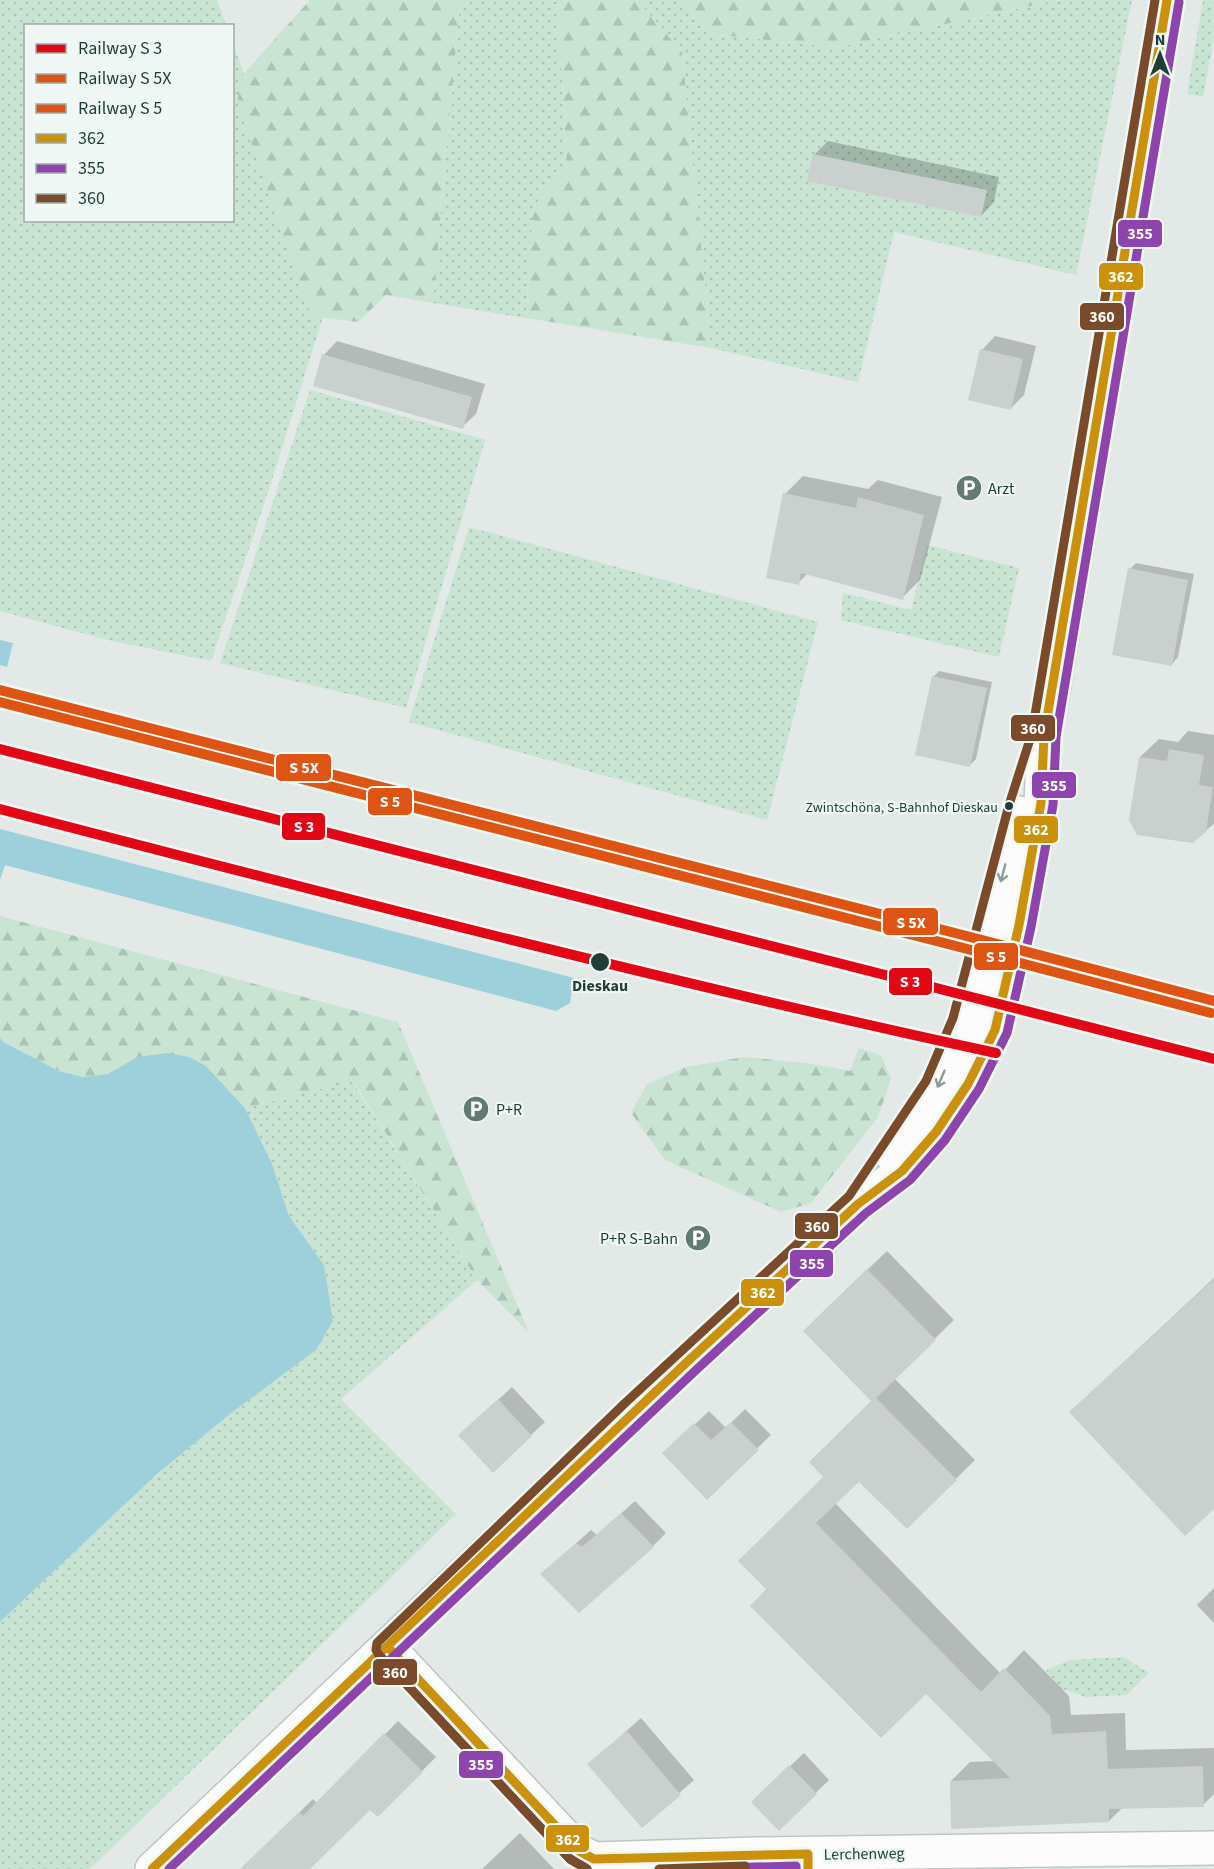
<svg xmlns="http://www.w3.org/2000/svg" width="1214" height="1869" font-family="'Source Sans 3',sans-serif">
<defs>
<pattern id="grass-dots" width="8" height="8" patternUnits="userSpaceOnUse" patternTransform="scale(1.5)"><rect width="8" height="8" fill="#c9e4d3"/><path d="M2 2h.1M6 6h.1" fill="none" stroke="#acc4b6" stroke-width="1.8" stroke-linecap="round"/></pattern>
<pattern id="forest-firs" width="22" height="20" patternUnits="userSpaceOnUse" patternTransform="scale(1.5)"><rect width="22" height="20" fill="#c9e4d3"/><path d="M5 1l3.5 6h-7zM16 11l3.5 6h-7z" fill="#acc4b6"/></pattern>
</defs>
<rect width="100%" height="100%" fill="#e2e9e6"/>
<path fill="url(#grass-dots)" d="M0,0H217L226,25L26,26V220H232L233,44L328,301L269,489L211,661L108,640L0,611Z
M460,0H557L567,162L533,208L526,318L433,303Z
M637,0H682L708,34L838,47L1058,0H1132L1076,275L894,232L858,382L711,348L682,52Z
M1203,0H1214V37L1203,97L1187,94Z
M310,390L485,440L406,708L220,663Z
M469,527L818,622L767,820L409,722Z
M927,545L1019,568L999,657L841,620L843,593L911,610Z
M352,1081L477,1280L341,1399L456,1514L90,1869H0V1622L157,1474L230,1414L316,1350L333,1321L324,1265L289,1216L272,1164L245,1108Z
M1124,1657L1149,1673L1127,1695L1086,1697L1060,1688L1046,1670L1070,1660Z"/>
<path fill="url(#forest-firs)" d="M310,0H460L433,303L386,295L358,322L311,316L238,104V80Z
M557,0H637L682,52L711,348L526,318L533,208L567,162Z
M682,0H1058L838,47L708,34Z
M0,916L398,1022L529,1333L477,1280L353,1081L245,1108L206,1066L137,1057L108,1074L83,1077L59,1071L5,1043L0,1038Z
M859,1048L881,1055L891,1079L878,1117L811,1203L781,1212L665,1160L631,1113L647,1084L686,1067L744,1057L813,1064L850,1071Z"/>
<path fill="#9ed0db" d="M0,640L13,643L7,667L0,665Z
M0,829L574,978L570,1003L556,1011L5,865L0,880Z
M0,1038L5,1043L59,1071L83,1077L108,1074L137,1057L168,1053L189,1057L206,1066L245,1108L272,1164L289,1216L324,1265L333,1321L316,1350L230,1414L157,1474L0,1622Z"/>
<path fill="#0003" d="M828,141L999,177L994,202L981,216L814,155Z
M995,336L1036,346L1024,395L1010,409L982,350Z
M337,341L485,384L476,414L462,427L324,355Z
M803,476L868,489L878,480L942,497L920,580L902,598L808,573L798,583L785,494Z
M1136,563L1194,574L1178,657L1172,664L1130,569Z
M939,671L992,682L976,759L970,765L933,677Z
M1188,731L1214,735V824L1192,841L1140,757L1159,739L1178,742Z
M887,1251L954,1320L894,1378L975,1460L907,1527L859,1479L835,1503L1001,1674L1024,1650L1069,1696L1071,1715L1125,1713L1126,1750L1214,1748V1794L1203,1805L1123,1807L1109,1821L951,1781L970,1762L995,1761L926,1692L768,1589L825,1476L873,1401L824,1311Z
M1214,1278V1507L1094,1390Z
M512,1387L545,1422L493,1470L474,1422Z
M745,1409L771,1435L707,1497L665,1453L709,1411L726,1428Z
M635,1501L666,1533L653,1546L556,1561L591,1530L597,1535Z
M1214,1588V1623L1197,1605Z
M641,1718L694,1780L642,1826L589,1764Z
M398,1721L436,1757L378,1815L370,1807L307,1869H242L313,1799L317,1803Z
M804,1753L829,1780L779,1829L767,1788Z
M520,1833L554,1869H482L483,1868Z"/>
<path fill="#c9d0cd" d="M813,154L987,190L981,217L807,181Z
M980,349L1023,359L1011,410L968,400Z
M322,354L472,397L463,429L313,386Z
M783,493L856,508L858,497L924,515L903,600L801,573L799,585L766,578Z
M1128,568L1188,580L1172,666L1112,655Z
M932,676L987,688L970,767L915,755Z
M1169,749L1204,755L1199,785L1213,787L1206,832L1193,843L1137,835L1129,820L1139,757L1167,761Z
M867,1269L936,1340L876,1398L957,1480L907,1529L859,1482L816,1523L981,1692L1004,1668L1050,1716L1052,1734L1106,1731L1108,1769L1203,1766L1204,1807L1109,1809V1822L951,1829L950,1781L1010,1778L926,1694L881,1738L750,1606L766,1589L738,1561L823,1477L809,1462L871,1401L803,1331Z
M1214,1279V1509L1185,1536L1069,1412Z
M498,1399L532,1436L493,1473L458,1435Z
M731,1422L759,1450L707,1500L662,1453L694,1423L711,1440Z
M621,1513L654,1547L579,1613L540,1574L576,1543L582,1547Z
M627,1731L681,1795L642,1828L587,1764Z
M384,1733L423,1772L378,1817L370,1810L310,1869H240L299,1812L303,1816Z
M789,1765L817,1794L779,1831L751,1802Z"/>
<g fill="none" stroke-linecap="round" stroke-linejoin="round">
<defs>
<path id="minor" d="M1038,756L1044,736L1053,690L1167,0
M892,1155L937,1087L964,1022L1019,813
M388,1647L579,1851L594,1859L756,1854L1214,1848
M152,1869L687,1362L823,1238L858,1204L902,1171L936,1132L968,1084L995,1030L1019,925L1041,803L1044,736"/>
</defs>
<use href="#minor" stroke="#bfc6c3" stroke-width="36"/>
<use href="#minor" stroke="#fbfcfb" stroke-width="33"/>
<defs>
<path id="bus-1" d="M388,1647L579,1851L594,1859L808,1854V1869
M152,1869L687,1362L858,1204L902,1171L936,1132L968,1084L995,1030L1019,925L1041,803L1044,736L1167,0"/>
<path id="bus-2" d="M379,1655L570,1859L587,1869
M169,1869L695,1371L866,1213L910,1180L945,1140L979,1089L1007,1033L1031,927L1053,805L1056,737L1179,2
M680,1869L796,1866V1869"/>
<path id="bus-3" d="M587,1869L570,1859L379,1655L376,1650L377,1643L624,1404L849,1196L926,1081L953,1018L1009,805L1032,733L1155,0
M659,1869L745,1866V1869"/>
</defs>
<use href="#bus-1" stroke="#eff8f4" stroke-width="14"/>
<use href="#bus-2" stroke="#eff8f4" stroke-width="14"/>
<use href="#bus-3" stroke="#eff8f4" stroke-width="14"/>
<use href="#bus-1" stroke="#cc910b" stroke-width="9"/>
<use href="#bus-2" stroke="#8e44ad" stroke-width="9"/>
<use href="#bus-3" stroke="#7a4b2a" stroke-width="9"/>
<defs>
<path id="rail-1" d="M0,749L1214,1059
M0,809C331,895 662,981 996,1053"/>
<path id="rail-2" d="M0,690L955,933L1214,1001"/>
<path id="rail-3" d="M0,702L952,945L1211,1013"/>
</defs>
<use href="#rail-1" stroke="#eff8f4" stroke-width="15"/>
<use href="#rail-2" stroke="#eff8f4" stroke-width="15"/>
<use href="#rail-3" stroke="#eff8f4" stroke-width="15"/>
<use href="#rail-1" stroke="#e30614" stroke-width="10"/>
<use href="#rail-2" stroke="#dd5413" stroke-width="10"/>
<use href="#rail-3" stroke="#dd5413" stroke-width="10"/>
</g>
<defs><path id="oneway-shaft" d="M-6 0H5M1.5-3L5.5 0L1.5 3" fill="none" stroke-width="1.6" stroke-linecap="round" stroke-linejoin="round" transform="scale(1.5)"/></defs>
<g stroke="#8c9c98">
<use href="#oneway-shaft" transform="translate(1003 873) rotate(105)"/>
<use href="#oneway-shaft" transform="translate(941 1079) rotate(113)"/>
</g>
<defs>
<symbol id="parking-disc" viewBox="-11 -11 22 22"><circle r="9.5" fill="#637974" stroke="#eff8f4"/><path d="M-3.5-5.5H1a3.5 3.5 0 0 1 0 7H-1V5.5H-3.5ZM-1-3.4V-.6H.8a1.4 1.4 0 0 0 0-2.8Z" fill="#fff"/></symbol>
</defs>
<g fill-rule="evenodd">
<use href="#parking-disc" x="954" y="473" width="30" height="30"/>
<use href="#parking-disc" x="461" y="1094" width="30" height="30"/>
<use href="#parking-disc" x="683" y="1223" width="30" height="30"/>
</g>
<g fill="#1e3d36" stroke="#eff8f4" stroke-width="2">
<circle cx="1009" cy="806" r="5"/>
<circle cx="600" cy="962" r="10"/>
</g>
<g text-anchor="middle" stroke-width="4.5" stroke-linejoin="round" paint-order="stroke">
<g font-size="14" fill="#1e3d36" stroke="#eff8f4" text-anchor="end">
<text x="998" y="812">Zwintschöna, S-Bahnhof Dieskau</text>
</g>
<g font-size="16" fill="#1e3d36" stroke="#eff8f4" text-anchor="start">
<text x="988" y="494">Arzt</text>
<text x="496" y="1115">P+R</text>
<text x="678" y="1244" text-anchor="end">P+R S-Bahn</text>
</g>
<g font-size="16" font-weight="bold" fill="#1e3d36" stroke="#eff8f4">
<text x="600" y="991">Dieskau</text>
</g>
<g font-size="16" fill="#1e3d36" stroke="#eff8f4">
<text transform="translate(864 1853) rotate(-1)" y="6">Lerchenweg</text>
</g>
</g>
<g stroke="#eff8f4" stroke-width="2">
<rect x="1117" y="219" width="46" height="29" rx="6" fill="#8e44ad"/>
<rect x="1098" y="262" width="46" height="29" rx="6" fill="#cc910b"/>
<rect x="1079" y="302" width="46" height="29" rx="6" fill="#7a4b2a"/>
<rect x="1010" y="714" width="46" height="28" rx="6" fill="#7a4b2a"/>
<rect x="275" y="753" width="57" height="29" rx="6" fill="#dd5413"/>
<rect x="1031" y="771" width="46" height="28" rx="6" fill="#8e44ad"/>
<rect x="367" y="787" width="46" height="29" rx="6" fill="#dd5413"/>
<rect x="281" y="812" width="45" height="29" rx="6" fill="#e30614"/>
<rect x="1013" y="815" width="46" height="29" rx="6" fill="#cc910b"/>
<rect x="882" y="907" width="57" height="29" rx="6" fill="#dd5413"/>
<rect x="973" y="942" width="46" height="29" rx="6" fill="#dd5413"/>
<rect x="888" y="967" width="45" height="29" rx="6" fill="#e30614"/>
<rect x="794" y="1212" width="45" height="28" rx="6" fill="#7a4b2a"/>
<rect x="789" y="1249" width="45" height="29" rx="6" fill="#8e44ad"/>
<rect x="740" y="1278" width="45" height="29" rx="6" fill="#cc910b"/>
<rect x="372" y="1658" width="46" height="28" rx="6" fill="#7a4b2a"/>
<rect x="458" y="1750" width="46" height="29" rx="6" fill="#8e44ad"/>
<rect x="545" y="1824" width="45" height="29" rx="6" fill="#cc910b"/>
</g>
<g font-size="16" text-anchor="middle" font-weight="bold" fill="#fff">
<text x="1140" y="239">355</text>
<text x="1121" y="282">362</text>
<text x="1102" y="322">360</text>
<text x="1033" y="734">360</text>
<text x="304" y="773">S 5X</text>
<text x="1054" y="791">355</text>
<text x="390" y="807">S 5</text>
<text x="304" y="832">S 3</text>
<text x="1036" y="835">362</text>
<text x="911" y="928">S 5X</text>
<text x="996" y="962">S 5</text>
<text x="910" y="987">S 3</text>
<text x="817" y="1232">360</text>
<text x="812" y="1269">355</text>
<text x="763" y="1298">362</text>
<text x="395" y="1678">360</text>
<text x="481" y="1770">355</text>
<text x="568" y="1845">362</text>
</g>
<rect x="24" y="24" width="210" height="198" fill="#eff8f4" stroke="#9bada8" stroke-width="1.5"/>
<rect x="36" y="44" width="30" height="9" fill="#e30614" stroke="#9bada8" stroke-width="1.5"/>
<text x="78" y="54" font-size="18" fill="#1e3d36">Railway S 3</text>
<rect x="36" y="74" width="30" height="9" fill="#dd5413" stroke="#9bada8" stroke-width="1.5"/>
<text x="78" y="84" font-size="18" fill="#1e3d36">Railway S 5X</text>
<rect x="36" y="104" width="30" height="9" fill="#dd5413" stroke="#9bada8" stroke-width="1.5"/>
<text x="78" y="114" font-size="18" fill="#1e3d36">Railway S 5</text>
<rect x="36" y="134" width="30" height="9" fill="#cc910b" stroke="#9bada8" stroke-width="1.5"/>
<text x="78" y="144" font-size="18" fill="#1e3d36">362</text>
<rect x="36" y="164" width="30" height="9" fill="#8e44ad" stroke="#9bada8" stroke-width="1.5"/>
<text x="78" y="174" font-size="18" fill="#1e3d36">355</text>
<rect x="36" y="194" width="30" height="9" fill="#7a4b2a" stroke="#9bada8" stroke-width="1.5"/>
<text x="78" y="204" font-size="18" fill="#1e3d36">360</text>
<g transform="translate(1160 54)" stroke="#eff8f4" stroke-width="4.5" paint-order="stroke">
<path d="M0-4.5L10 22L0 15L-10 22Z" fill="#1e3d36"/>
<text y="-9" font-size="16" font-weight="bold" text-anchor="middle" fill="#1e3d36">N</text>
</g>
</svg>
